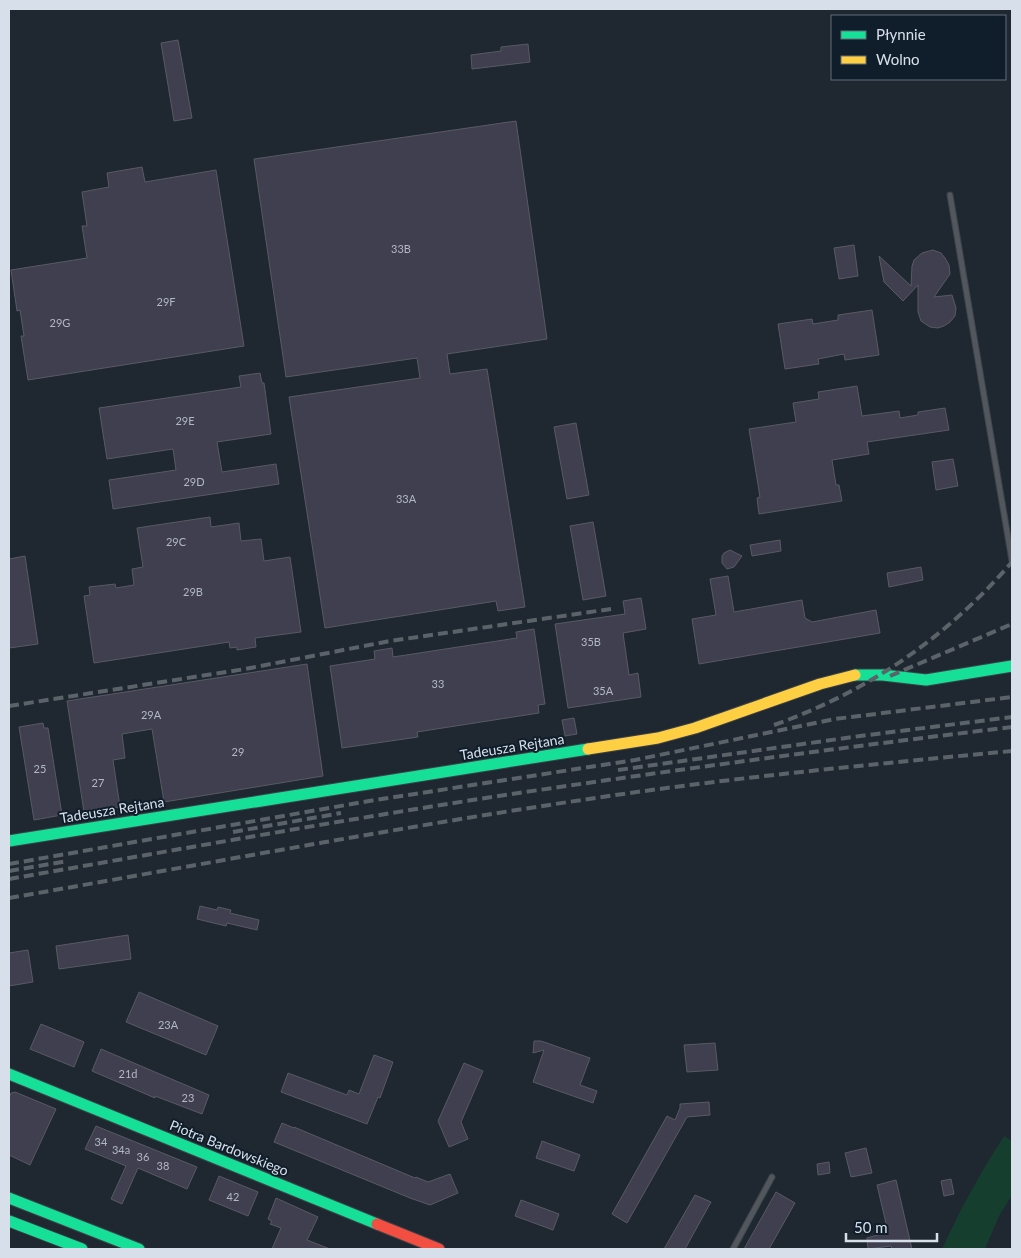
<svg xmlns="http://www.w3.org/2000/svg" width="1021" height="1258" font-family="Lato,sans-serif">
<rect width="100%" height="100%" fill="#1f2730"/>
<path fill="#153e2e" d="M1004,1136L1012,1141V1195L999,1216L985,1249H942C960,1210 980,1173 1004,1136Z"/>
<path fill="#403f50" stroke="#585a63" d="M178,40L192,118L174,121L161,43Z
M528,44L530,62L472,69L471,55L501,51V47Z
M516,121L547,339L447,354L450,374L487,369L525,607L498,611L496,601L325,628L289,397L420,378L417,358L286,377L254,159Z
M142,167L145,182L216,170L244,346L28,380L21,336H24L20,310L17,311L11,270L87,258L82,226H87L82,192L109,187L107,173Z
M854,245L858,276L839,279L834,248Z
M933,250L941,253L945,258L949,265L950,274L934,297L952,295L956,308L955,316L950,322L944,326L938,328L930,327L921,321L918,312V285L903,301L884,282L879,256L911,286L912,266L914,260L922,253Z
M872,310L879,355L845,360L844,354L818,359L819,364L785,369L778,324L812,319L813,324L838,320V315Z
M260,373L262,383H264L271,434L217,442L222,472L276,464L279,484L113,509L109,480L176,470L173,449L107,459L99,408L241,387L239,376Z
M857,386L862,416L899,411L900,418L918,415V412L945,408L949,430L867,442L869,454L832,460L836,485H839L842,501L759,514L757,498L760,497L749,429L796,422L793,403L819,399L818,392Z
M576,423L589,495L567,499L554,427Z
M953,459L958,486L936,490L932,462Z
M210,517L211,527L239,523L241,541L261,539L264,561L290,557L301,632L255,638L256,647L237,650V647L230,648L229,642L94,663L84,596L90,595L89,587L115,584L116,588L134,585L132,569L143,567L137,528Z
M593,522L606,596L583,600L570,526Z
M780,540L781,551L752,556L750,545Z
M730,550L742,556L734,567L727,569L722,563V556L724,553Z
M25,556L38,644L9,648V559Z
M921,567L923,580L889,587L887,573Z
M728,576L734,612L802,600L805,618L812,622L876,610L880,633L699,664L692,619L716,615L710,579Z
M641,598L646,629L623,633L629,675L638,673L641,697L568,708L555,624L625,614L623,601Z
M534,629L545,704L538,705L539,713L417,732L418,737L342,748L330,666L375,659L374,651L392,648L393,657L517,638L516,632Z
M307,664L323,776L164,802L152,729L122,734L125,758L113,760L120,807L84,812L67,701Z
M574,718L577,734L565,736L562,720Z
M43,723L44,728H48L62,815L34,820L19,727Z
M200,906L217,910L218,907L231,910L230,913L259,920L257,930L227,923L226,926L197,919Z
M128,935L131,959L59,969L56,946Z
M28,950L33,982L9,986V953Z
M139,992L218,1026L206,1055L126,1022Z
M41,1024L84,1042L74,1067L30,1049Z
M534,1041H541L590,1058L580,1085L597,1091L593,1103L533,1082L544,1050L533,1053Z
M715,1043L718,1070L687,1072L684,1045Z
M101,1049L209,1095L202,1114L155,1096V1098L92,1071Z
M374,1055L393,1062L380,1098L378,1097L367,1124L281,1092L288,1073L347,1095L349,1090L359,1094Z
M464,1063L483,1071L461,1122L468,1139L449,1147L438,1121Z
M15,1092L56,1109L30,1165L9,1155V1098L11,1093Z
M709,1102L710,1115L687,1117L627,1223L612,1214L667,1116L675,1120L680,1108V1104Z
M282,1123L294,1128V1127L415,1178L416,1177L428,1182L450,1174L458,1193L430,1205L410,1198L274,1142Z
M96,1126L197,1167L187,1189L138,1168L122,1204L111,1199L126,1166L85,1149Z
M542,1141L580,1155L574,1171L536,1158Z
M866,1148L872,1173L851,1177L845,1153Z
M829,1162L830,1173L818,1175L817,1164Z
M219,1176L258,1192L248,1216L209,1200Z
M951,1179L954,1194L944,1196L941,1181Z
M896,1180L912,1249H892L891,1246L868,1249L867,1238L888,1232L877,1185Z
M776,1192L795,1203L769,1249H744Z
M695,1195L711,1202L685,1249H664Z
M276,1198L318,1217L307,1240L330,1249H272L281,1228L270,1224L272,1221L268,1219Z
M521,1200L559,1214L553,1230L515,1216Z"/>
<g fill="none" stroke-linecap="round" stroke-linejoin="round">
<defs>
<path id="lane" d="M950,195L1012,561
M733,1249L772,1177"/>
<path id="fast" d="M855,675H883L926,680L1012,666
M9,841L588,749
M9,1074L377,1224
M9,1198L139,1249
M9,1221L82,1249"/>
<path id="slow" d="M588,749L658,738L695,728L820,684L855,675"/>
<path id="jam" d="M377,1224L439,1249"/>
</defs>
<use href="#lane" stroke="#3c4249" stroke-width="7"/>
<use href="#fast" stroke="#3c4249" stroke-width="13"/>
<use href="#slow" stroke="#3c4249" stroke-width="13"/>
<use href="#jam" stroke="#3c4249" stroke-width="13"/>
<use href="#lane" stroke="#51575d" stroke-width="5"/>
<use href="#fast" stroke="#16e098" stroke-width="11"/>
<use href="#slow" stroke="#ffcf43" stroke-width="11"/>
<use href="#jam" stroke="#f24e42" stroke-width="11"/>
<path stroke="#5b6268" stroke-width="4" stroke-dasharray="10 5" stroke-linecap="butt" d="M890,676L1012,624
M9,706L245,669L390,641L611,609
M774,725C869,691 946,638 1012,562
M618,770L860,736L1012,717
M233,832L341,813
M9,864L369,801L635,760L835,719L1012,697
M9,871L68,861
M9,879C170,851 330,822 492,797C665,771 838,748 1012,727
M9,898C206,864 404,826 602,797C738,777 875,764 1012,751"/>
</g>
<g text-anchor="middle" stroke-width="4" stroke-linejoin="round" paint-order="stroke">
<g font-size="11" fill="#b1b8c4">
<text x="401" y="253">33B</text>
<text x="166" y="306">29F</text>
<text x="60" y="327">29G</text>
<text x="185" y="425">29E</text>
<text x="194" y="486">29D</text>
<text x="406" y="503">33A</text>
<text x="176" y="546">29C</text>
<text x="193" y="596">29B</text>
<text x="591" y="646">35B</text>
<text x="438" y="688">33</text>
<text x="603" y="695">35A</text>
<text x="151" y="719">29A</text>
<text x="238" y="756">29</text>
<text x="40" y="773">25</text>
<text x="98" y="787">27</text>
<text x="168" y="1029">23A</text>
<text x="128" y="1078">21d</text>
<text x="188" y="1102">23</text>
<text x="101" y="1146">34</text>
<text x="121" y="1154">34a</text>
<text x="143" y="1161">36</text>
<text x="163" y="1170">38</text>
<text x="233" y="1201">42</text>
</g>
<g font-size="14" fill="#d7e0ea" stroke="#101e2c">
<text transform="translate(512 747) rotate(-9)" y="5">Tadeusza Rejtana</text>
<text transform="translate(112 810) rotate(-9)" y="5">Tadeusza Rejtana</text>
<text transform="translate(229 1148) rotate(22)" y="5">Piotra Bardowskiego</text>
</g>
</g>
<rect width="1021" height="1258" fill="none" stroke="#d7e0ea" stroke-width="20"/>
<rect x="831" y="15" width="175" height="65" fill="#101e2c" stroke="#606c78"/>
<rect x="841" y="31" width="25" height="8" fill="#16e098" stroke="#606c78"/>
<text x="876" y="40" font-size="15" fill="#d7e0ea">Płynnie</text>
<rect x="841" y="56" width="25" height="8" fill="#ffcf43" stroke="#606c78"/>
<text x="876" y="65" font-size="15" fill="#d7e0ea">Wolno</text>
<path d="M846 1233v8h91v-8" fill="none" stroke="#d7e0ea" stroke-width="2.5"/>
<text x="854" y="1233" font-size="15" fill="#d7e0ea" stroke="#101e2c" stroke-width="4" paint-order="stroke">50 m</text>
</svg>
